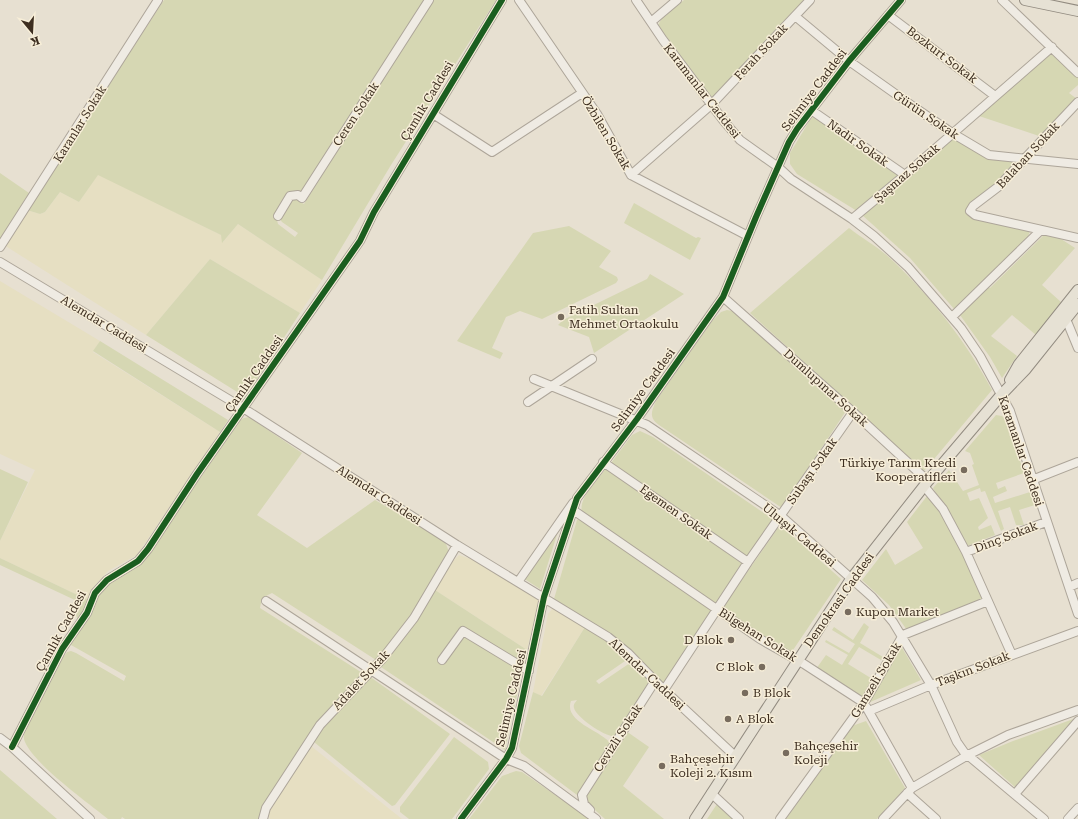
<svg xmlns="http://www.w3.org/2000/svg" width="1078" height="819" font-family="'Roboto Serif',serif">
<rect width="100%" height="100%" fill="#e7e0d1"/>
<path fill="#e6dfc2" d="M98,174L221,235L223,242L238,224L322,280L300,313L210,259L146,335L4,245L27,210L40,214L45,212L60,192L79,202Z
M0,281L100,341L93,352L220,432L137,555L108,571L95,585L88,600L0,558V541L35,470L0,454Z
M459,555L471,559L539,600L527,650L435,590L452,562Z
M553,608L585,627L541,696L533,692L548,614Z
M311,746L402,819H270L268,814L270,810Z"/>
<path fill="#d6d7b3" d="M164,0H425L301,192C286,190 282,202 275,213L278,224L295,237L298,233L282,222L279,218L293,198L304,204L433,0H496L391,165L322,280L238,224L222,243L221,235L98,175L79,202L60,192L45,212L40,214L27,210Z
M684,0H806L712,100L658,25L662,18Z
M1053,50L1078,77V85L1069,93L1077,99L1042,137L979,116Z
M814,116L898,174V177L857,211L797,174L790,164V153L810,120Z
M953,138L987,158L1018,163L989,191L968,207L966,214L1030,231L1027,240L955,310L910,258L862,215Z
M0,173L29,193L0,240Z
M634,203L696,238L698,237L701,238L690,260L624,223Z
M569,226L611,251L599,267L617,277L618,280L616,283L542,319L520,311L506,317L492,348L503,353L500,359L457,341L533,233Z
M849,228C863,239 880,248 893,261C932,298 967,343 992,390L924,471L750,313Z
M1045,234L1058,237L1075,248L1042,285L1061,302L1036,335L1012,315L991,336L1017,356L1002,378L990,357L960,315L988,287L990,288Z
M210,259L300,313L250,390L242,395L146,335Z
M650,274L684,294L594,353L589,337L558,325L563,320L647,279Z
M727,310L732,311L743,320L846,411L782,508L659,425C649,418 651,412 656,401L712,321L721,312Z
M100,341L228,420L220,432L93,351Z
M996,415L1002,416L1007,421L1024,473L996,483L998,489L1005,486L1007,491L993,497L995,503L1030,492L1035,505L1019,510L1024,525H1016L1010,507L998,511L1004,529L1001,531L985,491L981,492L980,488L967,493L970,501L979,498L988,518L978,527L979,530L991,525L995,535L967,546L933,488L949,470L963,491L979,485L972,465L974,464L970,453L965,451Z
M249,417L302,453L257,515L307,548L375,500L439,537L446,544L449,552C428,590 405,628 376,660L272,593C265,596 261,599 260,608L364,674L321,722L260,819H125L122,817L121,819H108C87,802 35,765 25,742C23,738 24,734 25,730L59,663L67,652L71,651L76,653L124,681L126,676L71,645V642L104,586L144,560L239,421L244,418Z
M640,431L653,437L774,520L748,555L745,556L611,463L632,435Z
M607,467L741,563L742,565L717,605L582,513C578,497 599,479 607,467Z
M0,469L28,482L0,541Z
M927,496C953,525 967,564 983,599L907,630L889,605L862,580L886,549L895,565L923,548L907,522Z
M581,518L712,610L664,685L617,640L554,599L577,520Z
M560,525L540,589L523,578Z
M780,525L841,579L791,653L779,647L723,610V607Z
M0,558L88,600L87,607L78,620L76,615L79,607L77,601L0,565Z
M435,590L527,650L505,750L381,667L419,618Z
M864,623L869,627L860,643L883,657L881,660L859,647L848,664L874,680L863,698L816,669L826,655L842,665L848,655L825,642L826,640L849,653L855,644L832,630L834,627L853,640Z
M585,627L624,653L628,659L596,681L599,684L630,663L642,673L650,683L615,736C606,738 576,717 574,708C573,704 575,703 577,700L571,701C563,722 603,731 611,744L577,795L521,753L519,746L533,692L542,696Z
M901,646L921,680L868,703Z
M369,676L450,734L395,805L392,806L314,742L326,722Z
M1076,718L1016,788L979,755L1013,741Z
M866,721L905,788L877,819H786L852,726Z
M626,731L649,747L623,786L664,819H605L586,802V793Z
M454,737L488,762L489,769L452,819H409L400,812V807Z
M0,770L57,819H0Z
M516,771L522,772L590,819H469L502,776Z
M717,804L733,819H707Z"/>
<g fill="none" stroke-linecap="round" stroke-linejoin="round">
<defs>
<path id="minor" d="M519,0L597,114L631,175L748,236
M636,0L663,40L723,120L740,140L778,167L791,179L852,219L874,236L908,267L961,328L980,356L1010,411L1078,614
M1002,0L1078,73
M888,15L995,96
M795,16L849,61L911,105L952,133L989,155L1078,164
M651,22L677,0
M1078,102L998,187L973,206L970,211L975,215L1078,238
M811,110L905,175
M433,114L492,152L582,93
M631,175L712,104L810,0
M278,216L290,196L298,195L302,198L429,0
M852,219L905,175L1052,47
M0,247L158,0
M0,262L243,408L457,545L608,637L628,653L664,690L736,757
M723,297L853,412L928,481
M952,317L1041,230
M1066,319L1078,348
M534,379L647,425L781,516L872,597L893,622L931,685L957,742L964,752L1044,819
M528,402L592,359
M603,462L748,562
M1032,480L1078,462
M924,486L943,509L966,552L1012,655
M573,510L760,639L804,664L864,703L912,788
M966,552L1046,522
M518,582L573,503
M1069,587L1078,583
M266,601L506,759L524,766L596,819
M442,660L463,631L529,671
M664,690L748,562L853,412
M869,711L931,685L1078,631
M0,738L12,747L90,819
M12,747L62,649L87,613L95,593L107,580L138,561L148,549L197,474L360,241L374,212L502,0
M711,793L739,819
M907,793L936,819
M1015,794L1078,721
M590,810L584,804L582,795L655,681
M263,819L266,808L320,725L383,658L414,618L457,545
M461,819L506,759L512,748L544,597L577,498L637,419L723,297L756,217L789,142L797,129L849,61L901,0
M780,819L864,703L903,635L988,601
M883,819L912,788L968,755L1008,735L1078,710
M1068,819L1078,808"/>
<path id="major" d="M1025,0L1078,11
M1010,380L1019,364L1078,290
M695,819L851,579L928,481L1002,394L1026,369L1078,304"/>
</defs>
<use href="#minor" stroke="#ada599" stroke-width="10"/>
<use href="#major" stroke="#928b80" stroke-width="12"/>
<use href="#minor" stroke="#efebe3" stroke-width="8"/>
<use href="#major" stroke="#e6e1d4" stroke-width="10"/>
<defs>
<path id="cycleway" d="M12,747L62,649L87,613L95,593L107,580L138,561L148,549L197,474L360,241L374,212L502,0
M461,819L506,759L512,748L544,597L577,498L637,419L723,297L756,217L789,142L797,129L849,61L901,0"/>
</defs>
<use href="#cycleway" stroke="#f7eed8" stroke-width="8"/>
<use href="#cycleway" stroke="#1b5e20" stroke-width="6"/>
</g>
<g fill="#786c5e" stroke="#f7eed8" stroke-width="1.5">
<circle cx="561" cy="317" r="4"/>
<circle cx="964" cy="470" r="4"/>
<circle cx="848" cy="612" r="4"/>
<circle cx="731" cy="640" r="4"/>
<circle cx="762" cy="667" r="4"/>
<circle cx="745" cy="693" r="4"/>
<circle cx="728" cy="719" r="4"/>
<circle cx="786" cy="753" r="4"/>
<circle cx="662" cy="766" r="4"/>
</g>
<g text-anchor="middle" stroke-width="3" stroke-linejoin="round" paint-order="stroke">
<g font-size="12" fill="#3d2e20" stroke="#f7eed8">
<text transform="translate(761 52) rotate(-47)" y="4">Ferah Sokak</text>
<text transform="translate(942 55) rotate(37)" y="4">Bozkurt Sokak</text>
<text transform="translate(814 90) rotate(-53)" y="4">Selimiye Caddesi</text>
<text transform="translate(702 91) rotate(52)" y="4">Karamanlar Caddesi</text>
<text transform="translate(427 101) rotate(-59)" y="4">Çamlık Caddesi</text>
<text transform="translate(356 114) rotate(-57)" y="4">Ceren Sokak</text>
<text transform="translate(926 115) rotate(34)" y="4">Gürün Sokak</text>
<text transform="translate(80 124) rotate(-58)" y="4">Karanlar Sokak</text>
<text transform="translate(606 133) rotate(59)" y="4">Özbilen Sokak</text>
<text transform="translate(858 143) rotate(35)" y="4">Nadir Sokak</text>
<text transform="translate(1028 155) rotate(-47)" y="4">Balaban Sokak</text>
<text transform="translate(907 173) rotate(-41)" y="4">Şaşmaz Sokak</text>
<text transform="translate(104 324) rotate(31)" y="4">Alemdar Caddesi</text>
<text transform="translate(254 374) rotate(-55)" y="4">Çamlık Caddesi</text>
<text transform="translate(826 388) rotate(42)" y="4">Dumlupınar Sokak</text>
<text transform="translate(643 390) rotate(-54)" y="4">Selimiye Caddesi</text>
<text transform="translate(1021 451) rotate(71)" y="4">Karamanlar Caddesi</text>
<text transform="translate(812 471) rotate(-55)" y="4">Subaşı Sokak</text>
<text transform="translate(379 495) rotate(33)" y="4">Alemdar Caddesi</text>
<text transform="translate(676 512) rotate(35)" y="4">Egemen Sokak</text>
<text transform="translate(799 535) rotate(40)" y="4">Uluışık Caddesi</text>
<text transform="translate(1006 537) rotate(-21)" y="4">Dinç Sokak</text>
<text transform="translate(839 600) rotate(-55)" y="4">Demokrasi Caddesi</text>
<text transform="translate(61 631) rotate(-61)" y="4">Çamlık Caddesi</text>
<text transform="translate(758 635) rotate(32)" y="4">Bilgehan Sokak</text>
<text transform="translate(973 669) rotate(-21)" y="4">Taşkın Sokak</text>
<text transform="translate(647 674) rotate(43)" y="4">Alemdar Caddesi</text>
<text transform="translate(361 680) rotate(-47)" y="4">Adalet Sokak</text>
<text transform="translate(876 680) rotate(-59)" y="4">Gamzeli Sokak</text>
<text transform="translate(511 698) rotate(-77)" y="4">Selimiye Caddesi</text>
<text transform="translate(618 738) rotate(-57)" y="4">Cevizli Sokak</text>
</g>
<g font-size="12" fill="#3d2e20" stroke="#f7eed8" text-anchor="start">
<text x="569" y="314">Fatih Sultan<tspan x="569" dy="14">Mehmet Ortaokulu</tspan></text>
<text x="956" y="467" text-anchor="end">Türkiye Tarım Kredi<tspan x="956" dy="14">Kooperatifleri</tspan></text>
<text x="856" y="616">Kupon Market</text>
<text x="723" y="644" text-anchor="end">D Blok</text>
<text x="754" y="671" text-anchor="end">C Blok</text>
<text x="753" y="697">B Blok</text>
<text x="736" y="723">A Blok</text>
<text x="794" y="750">Bahçeşehir<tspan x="794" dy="14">Koleji</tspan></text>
<text x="670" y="763">Bahçeşehir<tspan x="670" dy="14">Koleji 2. Kısım</tspan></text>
</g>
</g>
<g transform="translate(32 32) rotate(162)" stroke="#f7eed8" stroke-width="3" paint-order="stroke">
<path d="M0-3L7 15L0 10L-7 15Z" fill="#3d2e20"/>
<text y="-6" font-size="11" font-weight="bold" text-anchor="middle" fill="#3d2e20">K</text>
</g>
</svg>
